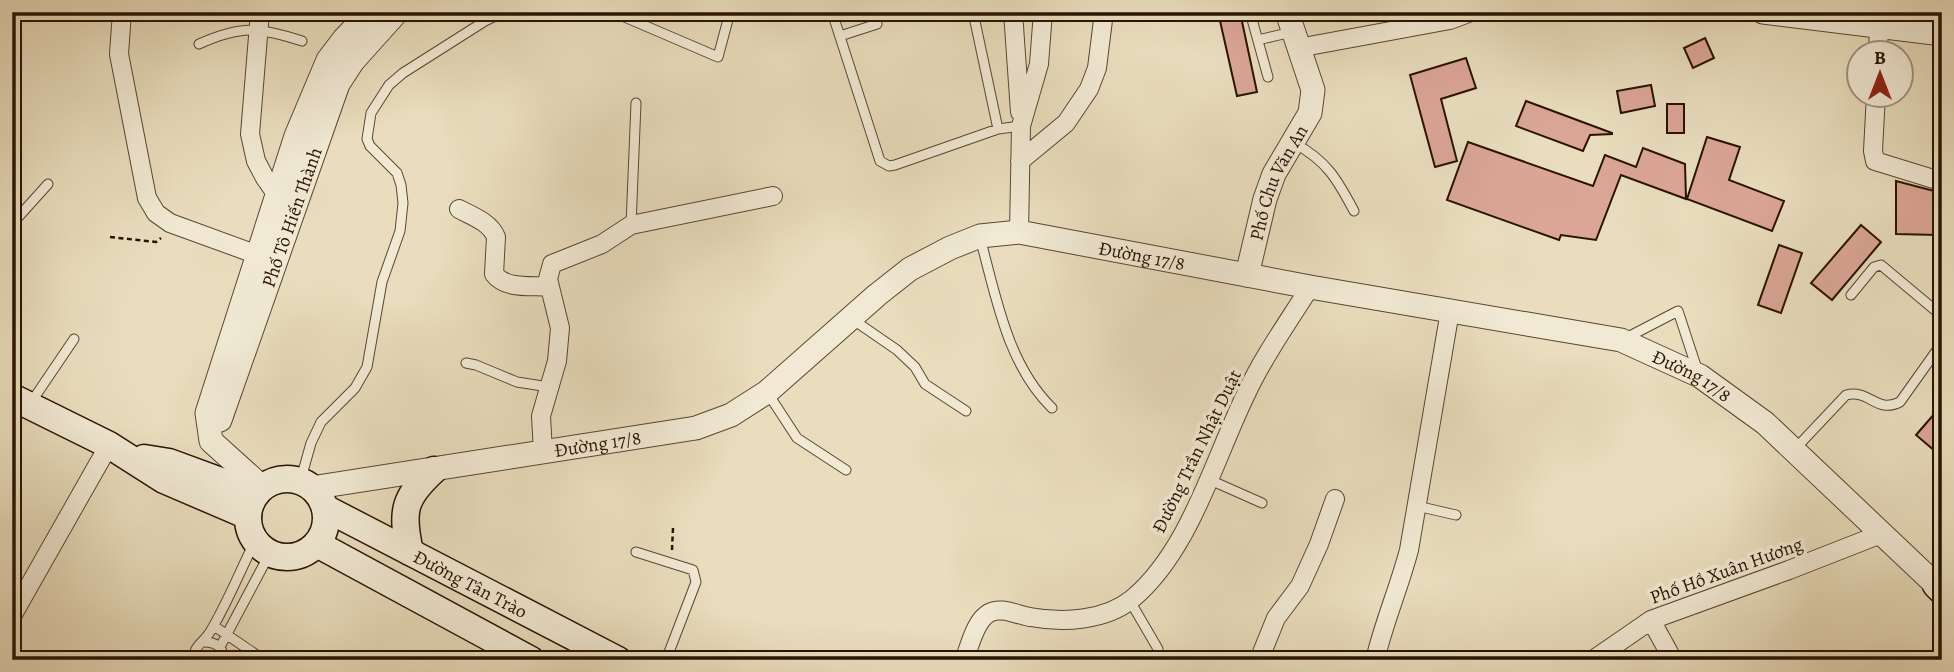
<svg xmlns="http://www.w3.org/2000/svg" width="1954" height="672" font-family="Alegreya,serif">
<rect width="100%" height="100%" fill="#e9ddbd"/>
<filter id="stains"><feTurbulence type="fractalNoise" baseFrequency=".00286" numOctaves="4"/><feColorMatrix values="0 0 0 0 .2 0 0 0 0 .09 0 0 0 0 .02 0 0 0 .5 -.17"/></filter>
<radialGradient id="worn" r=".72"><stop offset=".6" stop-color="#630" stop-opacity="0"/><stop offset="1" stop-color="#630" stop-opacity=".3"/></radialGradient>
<path fill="#dba696" stroke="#291302" stroke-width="2" d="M1218,12H1240L1257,92L1237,96Z
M1705,38L1714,58L1693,68L1684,48Z
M1466,58L1476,88L1441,99L1457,161L1435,167L1410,75Z
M1651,85L1655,106L1621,113L1617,91Z
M1526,101L1612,133V134L1590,135L1583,151L1516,126Z
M1667,104H1684V133H1667Z
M1707,137L1740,147L1729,180L1784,201L1772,231L1687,199Z
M1468,142L1593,186L1605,155L1636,167L1643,148L1685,164L1686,199L1621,175L1596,240L1561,235L1559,240L1447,200Z
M1896,181L1938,192V235L1896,234Z
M1861,225L1881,242L1832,300L1811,283Z
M1779,245L1802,253L1781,313L1758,305Z
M1942,405V457L1916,435Z"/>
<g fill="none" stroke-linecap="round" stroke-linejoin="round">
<defs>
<path id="service" d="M613,12L718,57L730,12
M832,12L880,161L889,166L895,165L998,129L1021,126
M973,12L998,129
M1250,12L1268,77
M840,36L877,24
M1258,40L1292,32
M199,44C241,25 259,27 302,41
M1294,143C1327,161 1337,179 1354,211
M12,224L48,184
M631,225L636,103
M980,238C996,296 1007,364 1052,408
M1851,295L1874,267L1881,265L1942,316
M852,319L897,350L915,367L925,384L966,411
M1626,338L1678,311L1698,372
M466,363L476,365L517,382L549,387
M767,392L797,438L846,470
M30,404L74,339
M1795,449L1846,395C1870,389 1876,414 1900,402L1942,343
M1210,480L1262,503
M300,482L311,443L321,422L355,388L367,367L382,282L400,231L403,203L401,185L397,173L370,146L367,139L371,113L389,85L403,73L485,21L504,12
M1417,506L1456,515
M636,552L693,570L696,582L666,660
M1130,601L1158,649
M214,626L264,660
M204,642C215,642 225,647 222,660
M220,647L270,553
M129,660H136
M194,660C192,647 204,642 210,632C227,604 240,571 255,541"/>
<path id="minor" d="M122,12L119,54L147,198L156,213L170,223L258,255
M260,12L250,134L256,161L265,178L277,195L286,200
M1013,12L1020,112
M1920,12L1923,31
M1298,48L1450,20L1471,12
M1878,52L1879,26
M1876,94L1873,151L1875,161L1940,181
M1020,161L1066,123L1089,89L1097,68L1104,12
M459,209C472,216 490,222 496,237L494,274C506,290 532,285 550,287
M1019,232L1021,126L1039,64L1043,12
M543,452L541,416L557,361L560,328L548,279L552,264L602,244L631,225L773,196
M12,616L109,445
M1651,620L1673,660
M964,660C970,646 975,621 989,613C1001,606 1017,615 1030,617C1063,623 1105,621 1132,599C1190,551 1214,459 1247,392C1264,355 1289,321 1310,287
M1259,660L1276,618L1300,586L1319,544L1335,499
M1375,660C1384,622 1399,588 1409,550L1450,311
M1593,660L1651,620L1789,570L1881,534"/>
<g id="tertiary">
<path d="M1763,12L1942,34"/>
<path id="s1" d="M1247,275L1265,199L1274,174L1310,113L1313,90L1287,12"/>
<path id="s2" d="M220,420L338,84L353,61L397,12"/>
<path d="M263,488L211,441L207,413L296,136L328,60L344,39L370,12"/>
<path id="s3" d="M311,488L696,428L731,415L767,392L877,295L910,269L950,248L980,236L1019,232L1310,287L1621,340L1700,376L1765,423L1936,585"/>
</g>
<g id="secondary">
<path d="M12,397L109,445L164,480L248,516"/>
<path d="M144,458L169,462L256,494"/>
<circle cx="287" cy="518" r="39"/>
<path id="s4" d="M325,508L618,660"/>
<path d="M317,544L531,660"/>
<path d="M410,552C401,512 403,498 434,470"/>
<path d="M1942,578L1936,585L1942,591"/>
</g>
</defs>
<use href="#service" stroke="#594631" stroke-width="11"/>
<use href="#minor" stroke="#594631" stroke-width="20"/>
<use href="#tertiary" stroke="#594631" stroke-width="25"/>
<use href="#secondary" stroke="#291302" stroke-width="29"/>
<path stroke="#291302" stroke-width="2.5" stroke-dasharray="5 3.5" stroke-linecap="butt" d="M1597,16L1598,12
M110,237L156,242L161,238
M672,550L673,528"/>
<use href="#service" stroke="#f1e9d4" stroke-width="9"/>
<use href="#minor" stroke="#f1e9d4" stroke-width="18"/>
<use href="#tertiary" stroke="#f1e9d4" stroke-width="23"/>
<use href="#secondary" stroke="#f1e9d4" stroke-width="26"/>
</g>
<g text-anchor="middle" stroke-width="7" stroke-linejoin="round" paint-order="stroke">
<g font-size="19" fill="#291302" stroke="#f1e9d4">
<text dy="7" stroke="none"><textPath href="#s1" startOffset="98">Phố Chu Văn An</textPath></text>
<text dy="7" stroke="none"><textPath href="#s2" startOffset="215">Phố Tô Hiến Thành</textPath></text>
<text dy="7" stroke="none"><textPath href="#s3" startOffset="900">Đường 17/8</textPath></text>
<text dy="7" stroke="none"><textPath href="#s3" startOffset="1466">Đường 17/8</textPath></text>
<text dy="7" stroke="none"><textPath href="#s3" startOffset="290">Đường 17/8</textPath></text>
<text transform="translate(1196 451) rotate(-64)" y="7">Đường Trần Nhật Duật</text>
<text transform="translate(1726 570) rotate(-20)" y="7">Phố Hồ Xuân Hương</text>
<text dy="7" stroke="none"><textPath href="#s4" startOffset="164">Đường Tân Trào</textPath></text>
</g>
</g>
<rect width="1954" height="672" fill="none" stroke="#e9ddbd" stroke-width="42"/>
<rect x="14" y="14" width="1926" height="644" fill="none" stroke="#291302" stroke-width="3.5"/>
<rect x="21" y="21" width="1912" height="630" fill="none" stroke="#291302" stroke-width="2"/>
<g transform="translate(1880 74)"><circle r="33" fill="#f1e9d4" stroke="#a19380" stroke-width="2"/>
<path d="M0-5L12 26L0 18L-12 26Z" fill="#8f2418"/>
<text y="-10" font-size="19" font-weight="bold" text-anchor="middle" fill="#291302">B</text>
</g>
<rect width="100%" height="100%" filter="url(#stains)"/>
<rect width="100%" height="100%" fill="url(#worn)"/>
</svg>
